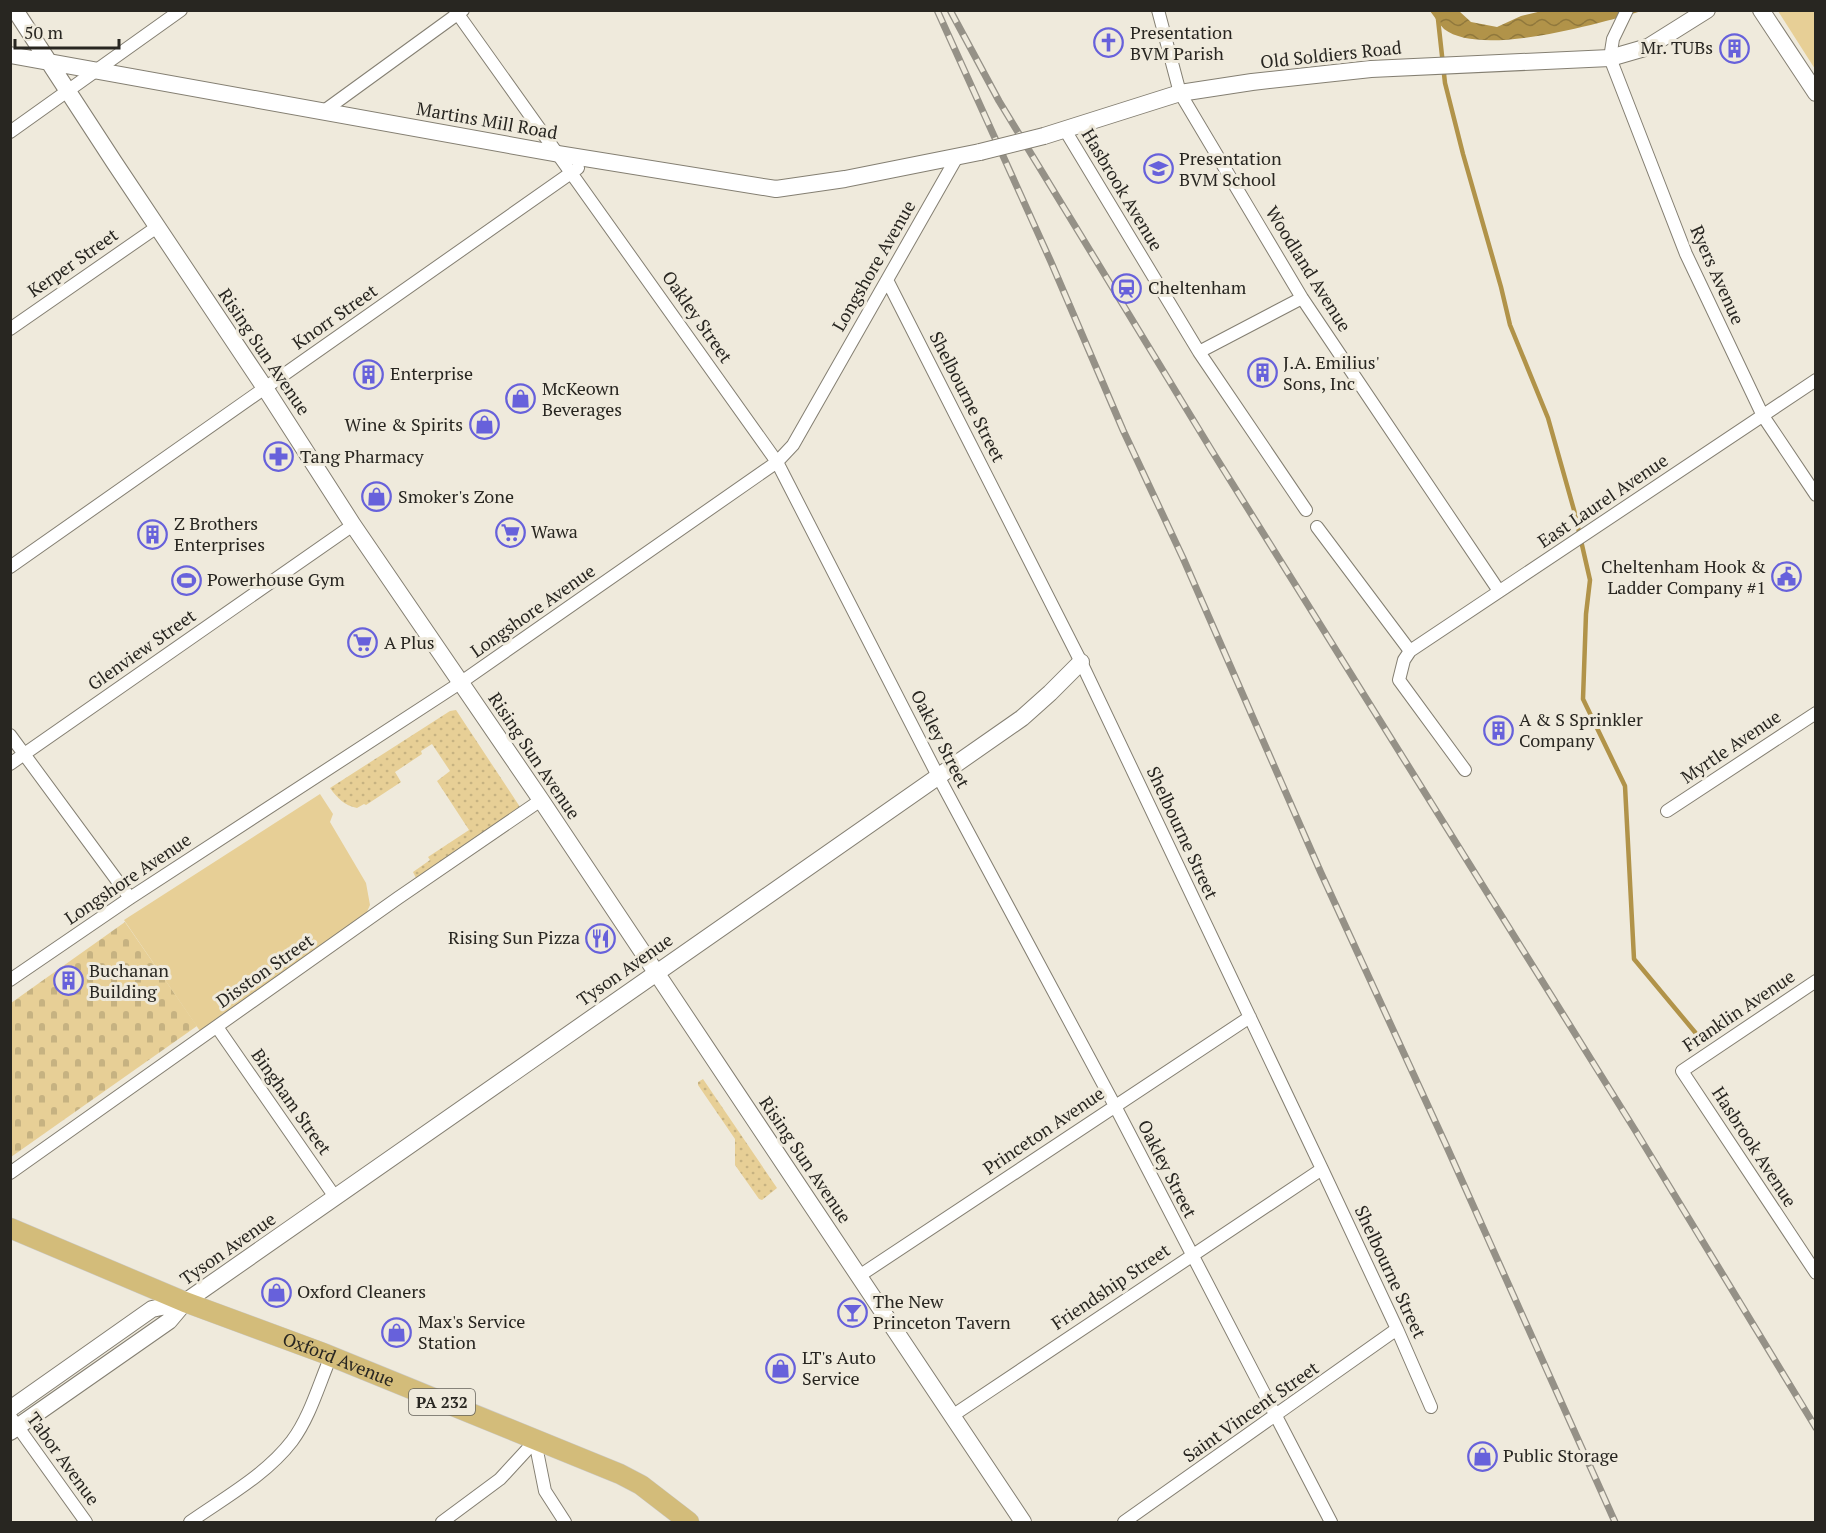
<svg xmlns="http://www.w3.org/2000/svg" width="1826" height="1533" font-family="'PT Serif',serif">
<defs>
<pattern id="grass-dots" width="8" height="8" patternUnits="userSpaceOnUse" patternTransform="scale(1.5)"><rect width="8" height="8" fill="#e7cf96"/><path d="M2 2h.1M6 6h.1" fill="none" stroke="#c6b281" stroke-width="1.8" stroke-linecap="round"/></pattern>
<pattern id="cemetery-stones" width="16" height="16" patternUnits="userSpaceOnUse" patternTransform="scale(1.5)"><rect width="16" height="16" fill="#e7cf96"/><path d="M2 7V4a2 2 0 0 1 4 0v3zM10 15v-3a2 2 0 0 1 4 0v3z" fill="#c6b281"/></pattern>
<pattern id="water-waves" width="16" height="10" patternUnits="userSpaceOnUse" patternTransform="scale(1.5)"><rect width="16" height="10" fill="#b19349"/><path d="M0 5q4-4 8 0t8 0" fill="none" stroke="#90783c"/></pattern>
</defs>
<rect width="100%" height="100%" fill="#efeadc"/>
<path fill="url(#grass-dots)" d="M456,710L520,807L417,880L413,872L430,860L428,857L469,830L437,781L450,771L432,744L421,751L422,754L395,772L401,782L366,805L364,804L357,808C344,805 338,799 330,788L450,711Z
M703,1079L777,1188L762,1200L759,1199L735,1165V1139L698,1085V1082Z"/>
<path fill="url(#cemetery-stones)" d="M125,922L197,1026L11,1157V1003Z"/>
<path fill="#e7cf96" d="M1778,11H1815V69Z
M320,794L333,814L330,822L366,883L370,905L366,914L200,1031L124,920Z"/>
<path fill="url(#water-waves)" d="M1430,11H1459L1471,22L1497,27L1521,16L1542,11H1642C1600,23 1481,58 1444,29C1439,24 1434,16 1430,11Z"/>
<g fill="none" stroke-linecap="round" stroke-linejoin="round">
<path stroke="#b19349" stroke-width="4.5" d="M1437,10L1445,83L1463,154L1501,287L1510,325L1548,418L1574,510L1590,580L1586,614L1583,699L1625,786L1634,959L1699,1037"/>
<defs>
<path id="street" d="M455,10L777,462L938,776L1115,1106L1331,1522
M1158,10L1180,93L1302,298L1499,591
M1627,10L1613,39L1610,58L1686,254L1763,416L1816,495
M324,111L463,10
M1065,130L1199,352L1306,510
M10,132L181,10
M887,280L1081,662L1322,1169L1397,1329L1431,1407
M10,329L157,227
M1199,352L1302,298
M1317,527L1410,651
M10,567L578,168
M10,735L130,898
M10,764L353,525
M1465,770L1399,680L1404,660L1410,651L1816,380
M1667,811L1816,713
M10,980L130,898L460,683L777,462L793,445L957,157
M1816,981L1682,1071L1816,1273
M217,1027L335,1197
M10,1173L398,898L541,800
M859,1276L1250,1017
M10,1416L86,1522
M952,1416L1322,1169
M535,1441L545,1491L565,1522
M190,1522C224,1498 266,1475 292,1441C310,1417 319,1384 331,1356
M442,1522L500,1479L535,1441
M1124,1522L1397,1329"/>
<path id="secondary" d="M15,10L114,162L265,388L353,525L541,800L1023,1522
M1761,10L1816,93
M10,55L559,154L776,189L845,179L980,152
M1044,136L1180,93L1252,82L1371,69L1610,58L1648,47L1707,10
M10,1409L152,1309L185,1302
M10,1432L169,1321L185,1302L1022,718L1050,693L1081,662"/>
<g id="primary">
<path id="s1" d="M10,1228L185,1302L323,1353L620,1474L641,1485L689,1522"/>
</g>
</defs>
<use href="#street" stroke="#847f72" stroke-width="14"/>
<use href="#secondary" stroke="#847f72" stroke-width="18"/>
<use href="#primary" stroke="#cbcbca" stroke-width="21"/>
<use href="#street" stroke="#fff" stroke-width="12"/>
<use href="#secondary" stroke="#fff" stroke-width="16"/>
<use href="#primary" stroke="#d3bc7a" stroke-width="20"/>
<defs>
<path id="rail" d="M937,10L1051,262L1123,430L1183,558L1321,873L1446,1145L1615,1522
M950,10L999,101L1212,451L1635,1130L1816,1428"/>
</defs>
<use href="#rail" stroke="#959187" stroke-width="7"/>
<use href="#rail" stroke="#efeadc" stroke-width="4.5" stroke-dasharray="14" stroke-linecap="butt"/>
<defs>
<path id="secondary-bridge" d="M980,152L1044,136"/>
</defs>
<use href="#secondary-bridge" stroke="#847f72" stroke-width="18" stroke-linecap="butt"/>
<use href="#secondary-bridge" stroke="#fff" stroke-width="16"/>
</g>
<defs>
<symbol id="church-ring" viewBox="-11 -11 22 22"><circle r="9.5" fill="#efeadc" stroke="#6761db" stroke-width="1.5"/><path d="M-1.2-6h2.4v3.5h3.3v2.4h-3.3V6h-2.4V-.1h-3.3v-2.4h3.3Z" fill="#6761db"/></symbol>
<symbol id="building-ring" viewBox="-11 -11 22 22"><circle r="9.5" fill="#efeadc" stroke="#6761db" stroke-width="1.5"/><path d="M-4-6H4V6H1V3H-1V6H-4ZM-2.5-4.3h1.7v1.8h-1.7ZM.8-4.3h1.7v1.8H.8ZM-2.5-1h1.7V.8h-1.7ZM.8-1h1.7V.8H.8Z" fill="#6761db"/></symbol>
<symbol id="school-ring" viewBox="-11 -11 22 22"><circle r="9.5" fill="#efeadc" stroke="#6761db" stroke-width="1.5"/><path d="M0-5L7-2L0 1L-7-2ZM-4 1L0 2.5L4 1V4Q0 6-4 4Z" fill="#6761db"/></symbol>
<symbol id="station-ring" viewBox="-11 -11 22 22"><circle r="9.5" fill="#efeadc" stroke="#6761db" stroke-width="1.5"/><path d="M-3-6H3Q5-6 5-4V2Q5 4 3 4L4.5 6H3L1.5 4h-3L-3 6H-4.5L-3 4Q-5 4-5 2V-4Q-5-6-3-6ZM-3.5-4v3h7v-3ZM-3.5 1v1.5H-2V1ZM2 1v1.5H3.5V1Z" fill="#6761db"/></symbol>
<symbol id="shop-ring" viewBox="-11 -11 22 22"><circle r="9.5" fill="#efeadc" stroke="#6761db" stroke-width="1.5"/><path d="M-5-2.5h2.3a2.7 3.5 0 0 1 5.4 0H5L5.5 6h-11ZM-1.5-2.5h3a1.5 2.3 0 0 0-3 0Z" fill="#6761db"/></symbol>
<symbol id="pharmacy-ring" viewBox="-11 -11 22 22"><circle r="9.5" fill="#efeadc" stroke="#6761db" stroke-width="1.5"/><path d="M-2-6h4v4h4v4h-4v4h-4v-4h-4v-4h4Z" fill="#6761db"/></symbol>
<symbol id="supermarket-ring" viewBox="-11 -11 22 22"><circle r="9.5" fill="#efeadc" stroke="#6761db" stroke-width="1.5"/><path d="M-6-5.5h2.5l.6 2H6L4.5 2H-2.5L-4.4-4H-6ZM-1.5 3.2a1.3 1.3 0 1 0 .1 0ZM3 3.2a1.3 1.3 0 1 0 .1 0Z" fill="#6761db"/></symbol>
<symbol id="civic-ring" viewBox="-11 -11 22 22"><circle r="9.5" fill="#efeadc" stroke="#6761db" stroke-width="1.5"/><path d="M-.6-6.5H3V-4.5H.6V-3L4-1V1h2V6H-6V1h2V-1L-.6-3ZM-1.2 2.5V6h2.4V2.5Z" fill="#6761db"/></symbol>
<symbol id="stadium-ring" viewBox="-11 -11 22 22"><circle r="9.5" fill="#efeadc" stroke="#6761db" stroke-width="1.5"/><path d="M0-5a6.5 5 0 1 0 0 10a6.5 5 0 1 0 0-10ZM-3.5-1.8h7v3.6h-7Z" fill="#6761db"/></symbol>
<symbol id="restaurant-ring" viewBox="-11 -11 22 22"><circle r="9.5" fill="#efeadc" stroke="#6761db" stroke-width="1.5"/><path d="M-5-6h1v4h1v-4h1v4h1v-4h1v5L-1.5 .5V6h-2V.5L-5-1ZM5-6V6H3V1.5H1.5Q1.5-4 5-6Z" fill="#6761db"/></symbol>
<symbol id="bar-ring" viewBox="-11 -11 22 22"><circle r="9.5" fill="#efeadc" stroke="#6761db" stroke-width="1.5"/><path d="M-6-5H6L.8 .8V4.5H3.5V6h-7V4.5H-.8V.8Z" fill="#6761db"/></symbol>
</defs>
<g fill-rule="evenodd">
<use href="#church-ring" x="1092" y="26" width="33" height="33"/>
<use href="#building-ring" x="1718" y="32" width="33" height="33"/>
<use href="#school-ring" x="1142" y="152" width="33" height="33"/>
<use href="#station-ring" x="1110" y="272" width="33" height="33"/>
<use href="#building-ring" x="1246" y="356" width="33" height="33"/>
<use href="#building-ring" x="352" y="358" width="33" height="33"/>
<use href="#shop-ring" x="504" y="382" width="33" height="33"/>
<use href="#shop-ring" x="468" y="408" width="33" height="33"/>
<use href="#pharmacy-ring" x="262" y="440" width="33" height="33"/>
<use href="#shop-ring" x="360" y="480" width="33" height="33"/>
<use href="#supermarket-ring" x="494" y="516" width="33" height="33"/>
<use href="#building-ring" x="136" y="518" width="33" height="33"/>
<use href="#civic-ring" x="1770" y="560" width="33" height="33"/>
<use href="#stadium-ring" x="170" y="564" width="33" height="33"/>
<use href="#supermarket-ring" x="346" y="626" width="33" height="33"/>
<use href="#building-ring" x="1482" y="714" width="33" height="33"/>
<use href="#restaurant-ring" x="584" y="922" width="33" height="33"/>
<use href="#building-ring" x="52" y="964" width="33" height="33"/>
<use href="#shop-ring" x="260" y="1276" width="33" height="33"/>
<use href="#bar-ring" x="836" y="1296" width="33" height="33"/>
<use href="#shop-ring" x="380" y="1316" width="33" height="33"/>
<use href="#shop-ring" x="764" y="1352" width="33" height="33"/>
<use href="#shop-ring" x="1466" y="1440" width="33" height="33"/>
</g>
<g text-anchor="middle" stroke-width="6" stroke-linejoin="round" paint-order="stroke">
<rect fill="#efeadc" stroke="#646159" stroke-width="1.5" x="409" y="1389" width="66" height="26" rx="4.5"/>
<g font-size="16" font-weight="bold" fill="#282621">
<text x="442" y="1408">PA 232</text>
</g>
<g font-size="18" fill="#282621" stroke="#efeadc" text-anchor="start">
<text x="1130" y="39">Presentation<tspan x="1130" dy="21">BVM Parish</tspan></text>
<text x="1713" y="54" text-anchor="end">Mr. TUBs</text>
<text x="1179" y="165">Presentation<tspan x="1179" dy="21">BVM School</tspan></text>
<text x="1148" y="294">Cheltenham</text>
<text x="1283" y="369">J.A. Emilius'<tspan x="1283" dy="21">Sons, Inc</tspan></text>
<text x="390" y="380">Enterprise</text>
<text x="542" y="395">McKeown<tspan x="542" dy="21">Beverages</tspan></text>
<text x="463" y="431" text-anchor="end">Wine &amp; Spirits</text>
<text x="300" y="463">Tang Pharmacy</text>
<text x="398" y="503">Smoker's Zone</text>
<text x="174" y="530">Z Brothers<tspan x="174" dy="21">Enterprises</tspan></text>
<text x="531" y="538">Wawa</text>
<text x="1766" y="573" text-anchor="end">Cheltenham Hook &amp;<tspan x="1766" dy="21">Ladder Company #1</tspan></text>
<text x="207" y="586">Powerhouse Gym</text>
<text x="384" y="649">A Plus</text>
<text x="1519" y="726">A &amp; S Sprinkler<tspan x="1519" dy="21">Company</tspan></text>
<text x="580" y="944" text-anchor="end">Rising Sun Pizza</text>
<text x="89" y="977">Buchanan<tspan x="89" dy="21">Building</tspan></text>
<text x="297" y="1298">Oxford Cleaners</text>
<text x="873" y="1308">The New<tspan x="873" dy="21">Princeton Tavern</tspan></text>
<text x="418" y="1328">Max's Service<tspan x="418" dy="21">Station</tspan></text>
<text x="802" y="1364">LT's Auto<tspan x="802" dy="21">Service</tspan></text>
<text x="1503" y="1462">Public Storage</text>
</g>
<g font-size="18" fill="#282621" stroke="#efeadc">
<text transform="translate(1331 55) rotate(-6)" y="6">Old Soldiers Road</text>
<text transform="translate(487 121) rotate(10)" y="6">Martins Mill Road</text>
<text transform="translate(1122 190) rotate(59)" y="6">Hasbrook Avenue</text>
<text transform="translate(73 263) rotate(-35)" y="6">Kerper Street</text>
<text transform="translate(874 266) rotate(-60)" y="6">Longshore Avenue</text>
<text transform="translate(1308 269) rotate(58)" y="6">Woodland Avenue</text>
<text transform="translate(1717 275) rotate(66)" y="6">Ryers Avenue</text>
<text transform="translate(335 317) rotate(-35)" y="6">Knorr Street</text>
<text transform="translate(697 317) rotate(55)" y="6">Oakley Street</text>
<text transform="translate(264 352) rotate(56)" y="6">Rising Sun Avenue</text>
<text transform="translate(967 397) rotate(63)" y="6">Shelbourne Street</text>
<text transform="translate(1603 501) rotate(-34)" y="6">East Laurel Avenue</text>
<text transform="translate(533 611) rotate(-35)" y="6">Longshore Avenue</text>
<text transform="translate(142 650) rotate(-35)" y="6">Glenview Street</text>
<text transform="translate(940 739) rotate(63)" y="6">Oakley Street</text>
<text transform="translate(1731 747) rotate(-34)" y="6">Myrtle Avenue</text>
<text transform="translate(534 756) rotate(56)" y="6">Rising Sun Avenue</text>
<text transform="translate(1182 833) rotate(65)" y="6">Shelbourne Street</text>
<text transform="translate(128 879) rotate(-34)" y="6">Longshore Avenue</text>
<text transform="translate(625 970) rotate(-35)" y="6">Tyson Avenue</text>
<text transform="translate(265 971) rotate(-35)" y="6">Disston Street</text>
<text transform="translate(1739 1011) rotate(-34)" y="6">Franklin Avenue</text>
<text transform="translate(291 1102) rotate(55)" y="6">Bingham Street</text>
<text transform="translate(1044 1131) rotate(-34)" y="6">Princeton Avenue</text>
<text transform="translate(1754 1147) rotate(57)" y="6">Hasbrook Avenue</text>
<text transform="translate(805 1160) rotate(56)" y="6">Rising Sun Avenue</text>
<text transform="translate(1167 1169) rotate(63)" y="6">Oakley Street</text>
<text transform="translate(228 1249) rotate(-35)" y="6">Tyson Avenue</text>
<text transform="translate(1390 1272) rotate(65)" y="6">Shelbourne Street</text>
<text transform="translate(1111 1287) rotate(-34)" y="6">Friendship Street</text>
<text dy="6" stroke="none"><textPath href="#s1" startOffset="354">Oxford Avenue</textPath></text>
<text transform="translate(1251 1412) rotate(-35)" y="6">Saint Vincent Street</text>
<text transform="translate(63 1459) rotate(54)" y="6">Tabor Avenue</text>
</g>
</g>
<rect width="1826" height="1533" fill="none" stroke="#282621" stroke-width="24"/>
<path d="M15 39v9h104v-9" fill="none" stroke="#282621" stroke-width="3"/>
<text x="24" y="39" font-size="18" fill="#282621" stroke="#efeadc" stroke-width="4.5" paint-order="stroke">50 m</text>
</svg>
